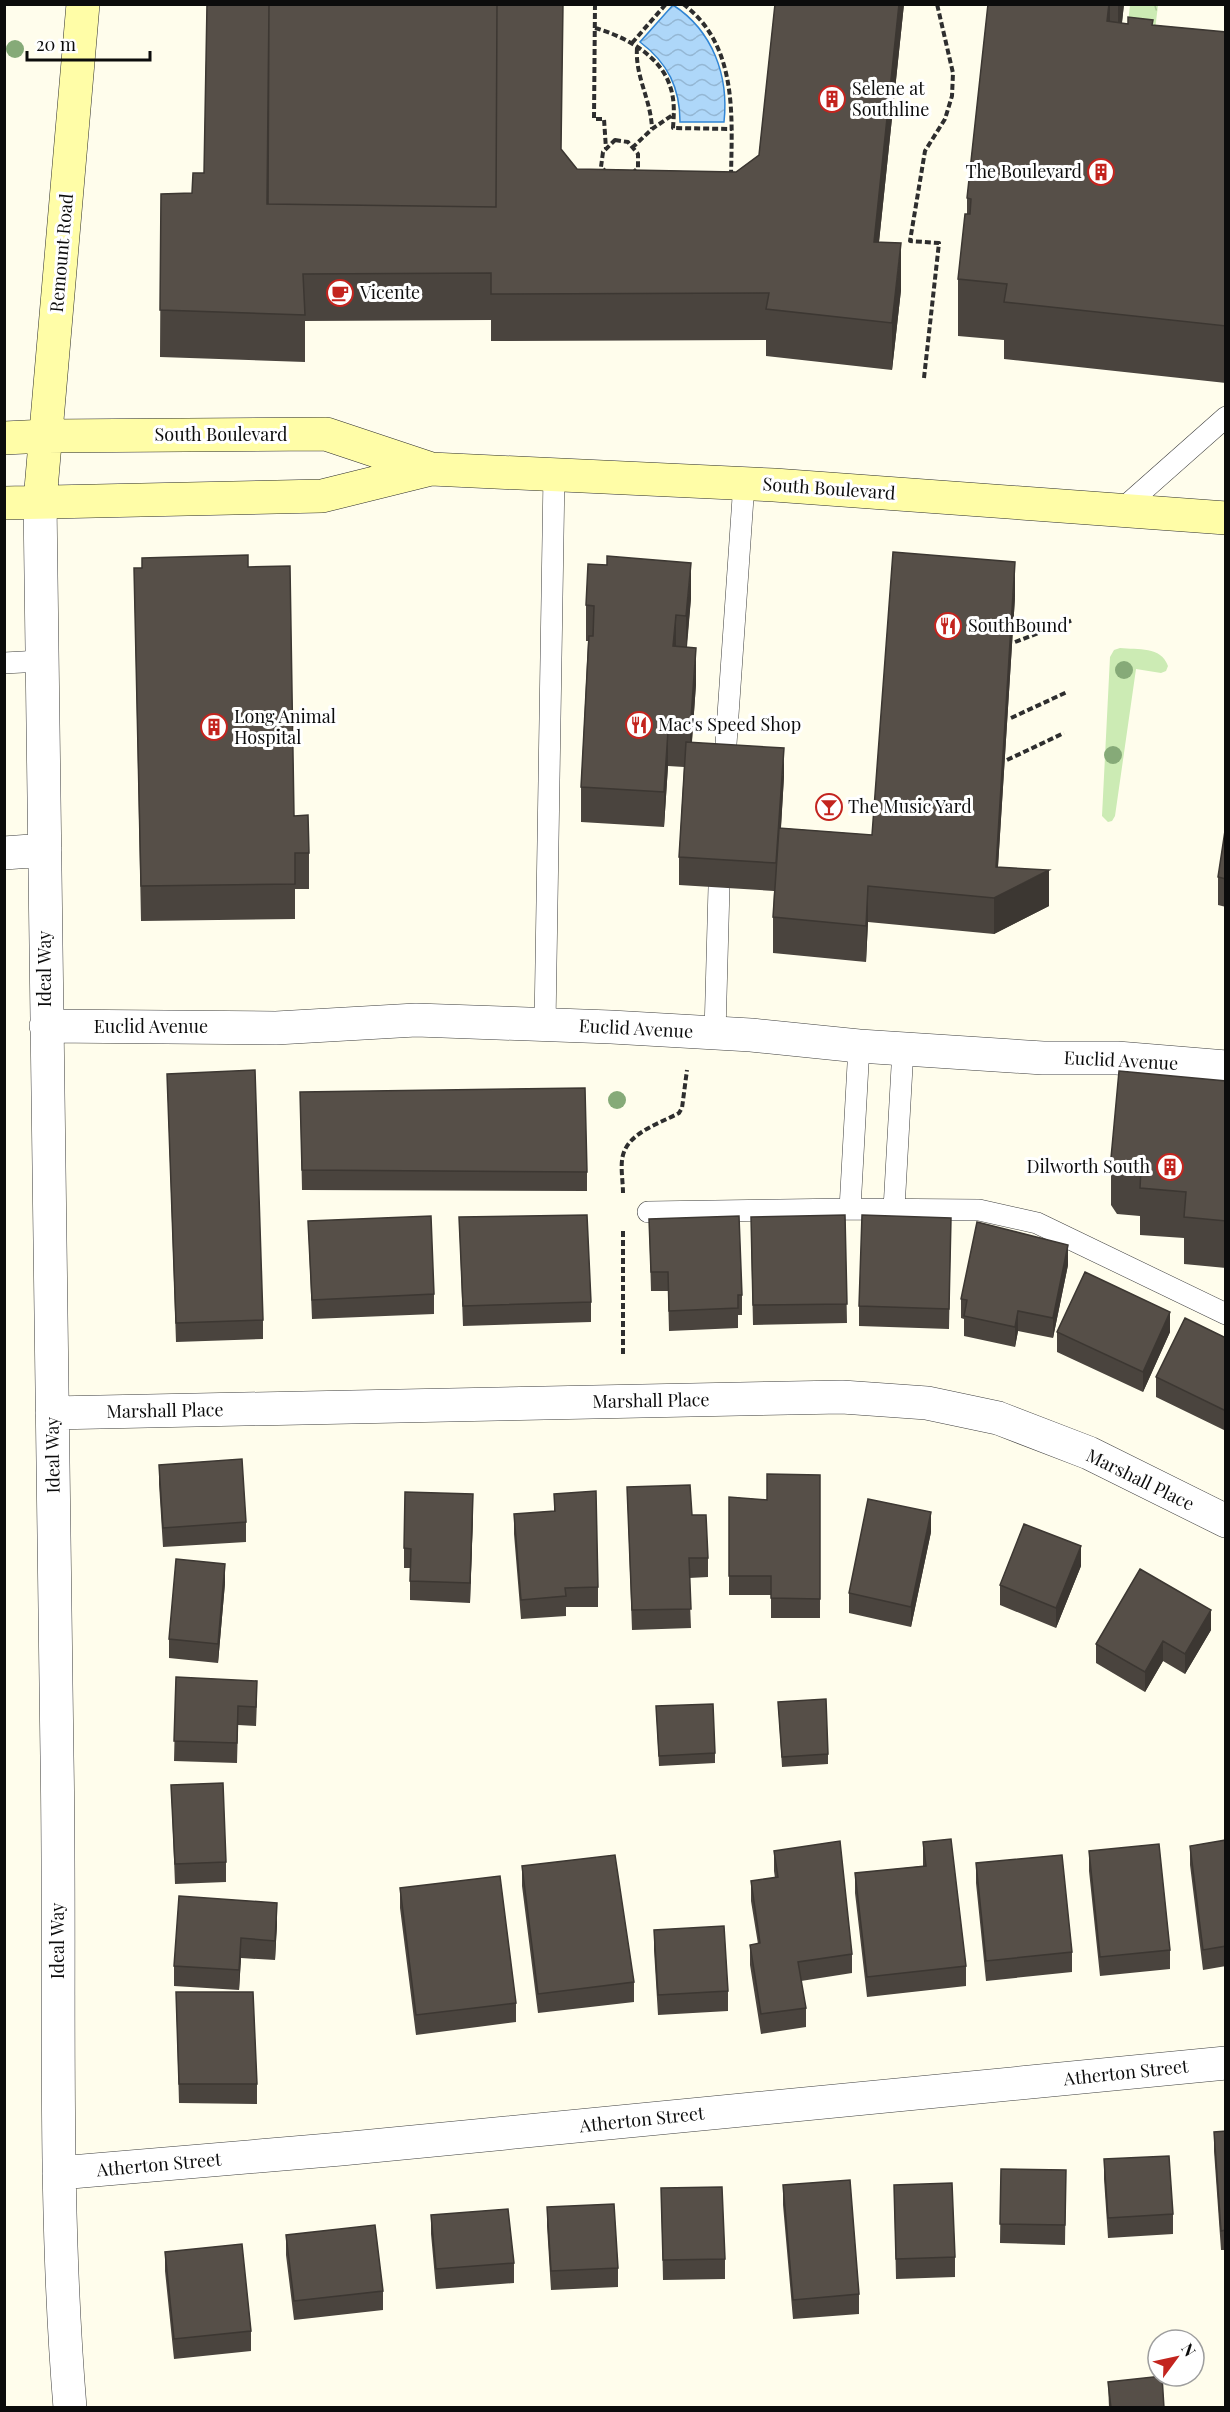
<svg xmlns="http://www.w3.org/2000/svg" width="1230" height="2412" font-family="'Playfair Display',serif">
<defs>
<pattern id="park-tufts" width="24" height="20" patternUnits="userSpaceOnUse" patternTransform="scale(1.5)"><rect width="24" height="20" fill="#ccebb4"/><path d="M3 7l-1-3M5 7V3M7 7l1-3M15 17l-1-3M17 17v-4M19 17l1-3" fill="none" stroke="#aec89a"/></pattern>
<pattern id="water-waves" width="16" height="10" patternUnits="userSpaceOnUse" patternTransform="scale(1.5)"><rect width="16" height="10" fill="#aed7f9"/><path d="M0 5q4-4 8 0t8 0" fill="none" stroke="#94b7d4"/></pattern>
</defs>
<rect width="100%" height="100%" fill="#fffdec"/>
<path fill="#ccebb4" d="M1120,648C1138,650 1161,646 1168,666L1166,671L1161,673L1136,669L1115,816L1112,821L1108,822L1102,816L1110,657L1114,650Z"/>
<path fill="url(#park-tufts)" d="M1130,5H1158L1151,64L1124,60Z"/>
<path fill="url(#water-waves)" stroke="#3185d4" stroke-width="1.5" d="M673,5C713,31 729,76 724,122H680C680,88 668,63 640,42Z"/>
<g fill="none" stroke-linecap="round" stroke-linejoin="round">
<defs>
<path id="lane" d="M1121,510L1226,417
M4,663L41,661
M724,773L744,483
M545,1025L554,475
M715,1033L719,887
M850,1209L859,1046
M894,1209L903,1049
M648,1212L850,1209L979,1210L1037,1223L1226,1314"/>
<path id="street" d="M40,501C46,920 51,1338 57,1756C61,1973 52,2191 70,2408
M4,853L45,850
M46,1026L276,1028L416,1020L611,1027L751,1035L859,1046L1043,1058H1117L1226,1067
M52,1413L842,1397L927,1403L998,1418L1089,1453L1226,1521
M59,2173L341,2149L1226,2063"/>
<path id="secondary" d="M4,438L46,436L326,434L431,469L774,485L1226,518
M40,501L83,4
M4,503L322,496L431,469"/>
</defs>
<use href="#lane" stroke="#3f3f3f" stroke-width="22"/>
<use href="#street" stroke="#3f3f3f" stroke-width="34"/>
<use href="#secondary" stroke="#2e2e2e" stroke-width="34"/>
<path stroke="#2e2e2e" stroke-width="4" stroke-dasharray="6 3" stroke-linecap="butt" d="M595,4L594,119H604L606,149
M683,4C738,45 732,116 731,176
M595,28C624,36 660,55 670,86C675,100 674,114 673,128L732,129
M632,43L666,4
M637,48C635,77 651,99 652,129
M615,140L628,142L638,154V168L625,180H614L601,167L603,152Z
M632,148L652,129L674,114
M924,378L939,243L910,241L925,151L945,119L952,96L953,73L937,4
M1015,642L1073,620
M1011,718L1067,692
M1007,760L1064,733
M623,1193C623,1181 620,1166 623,1155C629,1132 661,1123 679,1113L682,1108L687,1070
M623,1231V1354"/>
<use href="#lane" stroke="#fff" stroke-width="21"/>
<use href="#street" stroke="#fff" stroke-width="33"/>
<use href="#secondary" stroke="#fffda7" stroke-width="33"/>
</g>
<g fill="#86aa78">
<circle cx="15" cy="49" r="9"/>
<circle cx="1124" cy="670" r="9"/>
<circle cx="1113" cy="755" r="9"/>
<circle cx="617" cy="1100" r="9"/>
</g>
<path fill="#4a443e" d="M207,4H563L561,150L577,169L736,172L759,155L775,4H904L879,242L901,290L892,370L766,356V340L491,341V320L305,321V362L160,357L161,194L192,193L204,173Z
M988,4H1124L1122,23L1153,25L1226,32V383L1004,359V340L958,336V279L967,214V198Z
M248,567L294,816L309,853V889H295V919L141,921L134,568Z
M1015,597L998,867L1049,906L994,934L868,922L866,962L773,953V917L774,891L679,885V857L684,767L668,766L664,827L581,822V787L588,641H586V605L691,598L687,647L696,684L692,742L784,776L781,828L872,835Z
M1226,824V907L1218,905V877Z
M167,1074L263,1320V1339L176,1342Z
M1226,1081V1268L1184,1264V1238L1140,1235V1216L1117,1214L1111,1205V1158Z
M300,1092L587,1172V1191L302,1190Z
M845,1215L847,1323L753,1325L751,1237Z
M459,1217L591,1302V1322L463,1326Z
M951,1218L949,1329L859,1326V1306Z
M649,1219L742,1295V1315H738V1328L669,1331L668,1291H651Z
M308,1221L434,1294V1314L312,1319Z
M1068,1265L1053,1338L1018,1331L1015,1347L964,1336V1319L961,1318V1299Z
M1057,1332H1170L1143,1392L1057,1352Z
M1226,1338V1431L1156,1397V1377Z
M159,1465L246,1522V1542L163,1547L159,1484Z
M820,1475V1618H771V1595H729V1497L767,1500Z
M627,1487L692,1515L708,1558V1577L689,1578L691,1628L632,1630Z
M554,1494L598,1587V1607H566V1616L521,1619L514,1534V1514L554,1511Z
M473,1514L470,1603L410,1600V1568H404V1548Z
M931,1532L911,1627L849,1613V1593Z
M1081,1566L1056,1628L1000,1605V1585Z
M225,1583L218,1663L169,1658V1639Z
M1211,1630L1185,1674L1163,1661L1145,1692L1096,1663V1644Z
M176,1677L257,1700L256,1726L238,1725L237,1763L174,1761Z
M778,1702L828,1754V1764L782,1767Z
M656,1706L715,1753V1763L659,1766Z
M171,1785L226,1862V1882L175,1884Z
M1226,1840V1966L1203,1970L1190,1865V1846Z
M923,1842L966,1966V1986L867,1997L855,1893V1873L923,1866Z
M774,1851L852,1954V1973L801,1981L806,2008V2027L761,2034L750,1965V1945L758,1944L751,1901V1881L775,1878L774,1871Z
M1089,1851L1170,1950V1969L1100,1976L1089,1871Z
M976,1863L1072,1952V1972L986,1981L976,1883Z
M522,1866L634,1982V2002L538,2013L522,1886Z
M400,1888L516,2003V2022L416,2035L400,1908Z
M277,1923L275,1960L241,1958L239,1990L174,1986V1966Z
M654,1930L728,1991V2011L658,2015L654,1950Z
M176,1992L257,2084V2104L179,2103Z
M1226,2131V2250H1221L1214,2151V2132Z
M1104,2159L1173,2214V2234L1108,2238L1104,2179Z
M1001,2169L1066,2170L1065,2245L1000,2243Z
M783,2185L859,2294V2314L793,2319L783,2205Z
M894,2185L955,2257V2277L896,2279Z
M661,2188L725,2259V2279L663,2280Z
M547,2207L618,2268V2287L551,2290L547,2226Z
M431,2215L514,2263V2283L436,2289L431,2234Z
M286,2235L383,2291V2310L294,2320L286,2255Z
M165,2252L251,2331V2351L174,2359L165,2271Z
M1108,2382L1164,2408H1109Z"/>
<path fill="#3c3732" d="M899,4H904L874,289V242Z
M1109,4H1110V55L1107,21Z
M1118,4H1124L1118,57Z
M901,243V290L892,370V323Z
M1015,562V597L996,897L1049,870V906L994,934V898L996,867Z
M691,563V598L686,652V616Z
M676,615V651L673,646Z
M696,648V684L690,767V732Z
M668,731V766L664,827V792Z
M784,748V776L777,891V863Z
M868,886V922L866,962V926Z
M1068,1245V1265L1053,1338V1318Z
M1018,1311V1331L1015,1347V1327Z
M1170,1312V1332L1143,1392V1372Z
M473,1494V1514L470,1603V1583Z
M931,1512V1532L911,1627V1607Z
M1081,1546V1566L1056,1628V1608Z
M225,1564V1583L218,1663V1644Z
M1211,1610V1630L1185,1674V1654Z
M1163,1641V1661L1145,1692V1672Z
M277,1903V1923L275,1960V1941Z
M241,1938V1958L239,1990V1970Z"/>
<path fill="#564f48" stroke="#3c3732" stroke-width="1.5" d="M207,4H269L267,204L496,207L497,4H563L561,149L577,169L736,172L759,155L775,4H899L874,242L901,243L892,323L766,309L769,293L491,294V273L303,274L305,315L160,310L161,194L192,193L193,173H204Z
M269,4H497L496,207L268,204Z
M988,4H1109L1107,21L1128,24V17L1153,20L1152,25L1226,32V326L1004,302L1007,284L958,279L965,214H970L971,199L967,198Z
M893,552L1015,562L996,867L1049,870L994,898L868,886L866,926L773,917L779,828L872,835Z
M248,555V567L290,566L294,816L308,815L309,853H295V884L141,886L134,568H142V558Z
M607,556L691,563L686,616L676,615L673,646L696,648L690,732L668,731L664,792L581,787L589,636H593L594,606L586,605L588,564L607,565Z
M686,742L784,748L776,863L679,857Z
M1226,824V879L1218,877Z
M255,1070L263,1320L176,1323L167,1074Z
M1119,1071L1226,1081V1221L1184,1217L1186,1192L1140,1188L1141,1169L1117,1167L1111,1158Z
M585,1088L587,1172L302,1170L300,1092Z
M587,1215L591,1302L463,1306L459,1217Z
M845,1215L847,1304L753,1305L751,1217Z
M862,1215L951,1218L949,1309L859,1306Z
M431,1216L434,1294L312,1300L308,1221Z
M739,1216L742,1295H738V1308L669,1311L668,1272H651L649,1219Z
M977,1222L1068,1245L1053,1318L1018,1311L1015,1327L964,1316L967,1300L961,1299Z
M1085,1272L1170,1312L1143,1372L1057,1332Z
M1185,1318L1226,1338V1411L1156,1377Z
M242,1459L246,1522L163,1528L159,1465Z
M767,1474L820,1475V1599L771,1598V1576H729V1497L767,1500Z
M690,1485L692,1515H706L708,1558H689L691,1609L632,1610L627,1487Z
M596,1491L598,1587L565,1588L566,1596L521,1600L514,1514L555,1511L554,1494Z
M405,1492L473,1494L470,1583L410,1581L411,1549L404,1548Z
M868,1499L931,1512L911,1607L849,1593Z
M1024,1524L1081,1546L1056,1608L1000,1585Z
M176,1559L225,1564L218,1644L169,1639Z
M1140,1569L1211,1610L1185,1654L1163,1641L1145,1672L1096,1644Z
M176,1677L257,1681L256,1707L238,1706L237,1743L174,1741Z
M826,1699L828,1754L782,1757L778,1702Z
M713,1704L715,1753L659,1756L656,1706Z
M223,1783L226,1862L175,1864L171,1785Z
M951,1839L966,1966L867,1977L855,1873L926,1866L923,1842Z
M1226,1840V1946L1203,1950L1190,1846Z
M840,1841L852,1954L798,1962L806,2008L761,2014L750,1945L760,1943L751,1881L778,1877L774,1851Z
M1159,1844L1170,1950L1100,1957L1089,1851Z
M615,1855L634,1982L538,1994L522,1866Z
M1062,1855L1072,1952L986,1961L976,1863Z
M500,1876L516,2003L416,2015L400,1888Z
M179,1896L277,1903L275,1941L241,1938L239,1970L174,1966Z
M724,1926L728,1991L658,1995L654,1930Z
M176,1992H253L257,2084H179Z
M1226,2131V2230L1221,2231L1214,2132Z
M1169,2156L1173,2214L1108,2218L1104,2159Z
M1001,2169L1066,2170L1065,2225L1000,2224Z
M850,2180L859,2294L793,2300L783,2185Z
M952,2183L955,2257L896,2259L894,2185Z
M722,2187L725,2259L663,2260L661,2188Z
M614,2204L618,2268L551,2271L547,2207Z
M508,2209L514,2263L436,2269L431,2215Z
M375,2225L383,2291L294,2301L286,2235Z
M242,2244L251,2331L174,2339L165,2252Z
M1162,2376L1164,2408H1111L1108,2382Z"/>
<defs>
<symbol id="building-ring" viewBox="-11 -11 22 22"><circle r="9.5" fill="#fff" stroke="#c3241e" stroke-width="1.5"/><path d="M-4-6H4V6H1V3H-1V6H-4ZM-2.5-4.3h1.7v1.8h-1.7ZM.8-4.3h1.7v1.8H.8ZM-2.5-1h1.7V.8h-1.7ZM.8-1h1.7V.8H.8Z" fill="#c3241e"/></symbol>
<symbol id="cafe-ring" viewBox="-11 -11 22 22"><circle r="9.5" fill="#fff" stroke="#c3241e" stroke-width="1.5"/><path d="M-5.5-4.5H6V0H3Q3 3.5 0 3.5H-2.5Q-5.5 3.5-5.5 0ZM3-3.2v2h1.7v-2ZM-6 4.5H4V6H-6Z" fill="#c3241e"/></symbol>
<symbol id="restaurant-ring" viewBox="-11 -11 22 22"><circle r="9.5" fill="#fff" stroke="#c3241e" stroke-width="1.5"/><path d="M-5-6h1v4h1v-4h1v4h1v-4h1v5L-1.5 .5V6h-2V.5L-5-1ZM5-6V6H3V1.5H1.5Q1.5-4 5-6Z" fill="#c3241e"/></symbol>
<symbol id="bar-ring" viewBox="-11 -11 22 22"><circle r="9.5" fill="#fff" stroke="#c3241e" stroke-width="1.5"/><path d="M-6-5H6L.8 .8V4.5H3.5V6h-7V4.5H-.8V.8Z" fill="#c3241e"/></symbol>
</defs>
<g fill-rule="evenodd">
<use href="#building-ring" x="817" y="84" width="30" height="30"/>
<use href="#building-ring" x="1086" y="157" width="30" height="30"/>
<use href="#cafe-ring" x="325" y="278" width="30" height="30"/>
<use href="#restaurant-ring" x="933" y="611" width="30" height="30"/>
<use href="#restaurant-ring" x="624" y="710" width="30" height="30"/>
<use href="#building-ring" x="199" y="712" width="30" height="30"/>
<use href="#bar-ring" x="814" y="792" width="30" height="30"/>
<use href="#building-ring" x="1155" y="1152" width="30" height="30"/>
</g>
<g text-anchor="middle" stroke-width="6" stroke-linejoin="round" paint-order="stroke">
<g font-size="18" fill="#0c0c0c" stroke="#fff" text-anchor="start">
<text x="852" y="95">Selene at<tspan x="852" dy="21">Southline</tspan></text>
<text x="1082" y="178" text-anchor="end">The Boulevard</text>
<text x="360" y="299">Vicente</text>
<text x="968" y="632">SouthBound</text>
<text x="234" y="723">Long Animal<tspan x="234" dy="21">Hospital</tspan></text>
<text x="658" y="731">Mac's Speed Shop</text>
<text x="848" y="813">The Music Yard</text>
<text x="1150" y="1173" text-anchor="end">Dilworth South</text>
</g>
<g font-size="18" fill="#0c0c0c" stroke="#fff">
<text transform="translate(62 253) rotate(-85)" y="6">Remount Road</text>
<text x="221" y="441">South Boulevard</text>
<text transform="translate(829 489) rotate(4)" y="6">South Boulevard</text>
<text transform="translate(45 969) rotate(-90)" y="6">Ideal Way</text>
<text x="151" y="1033">Euclid Avenue</text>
<text transform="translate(636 1029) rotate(3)" y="6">Euclid Avenue</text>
<text transform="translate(1121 1061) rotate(3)" y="6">Euclid Avenue</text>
<text transform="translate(651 1401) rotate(-1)" y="6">Marshall Place</text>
<text transform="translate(165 1411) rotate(-1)" y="6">Marshall Place</text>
<text transform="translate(53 1455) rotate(-91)" y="6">Ideal Way</text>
<text transform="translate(1140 1480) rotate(26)" y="6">Marshall Place</text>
<text transform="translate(58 1941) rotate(-90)" y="6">Ideal Way</text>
<text transform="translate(1126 2073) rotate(-6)" y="6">Atherton Street</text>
<text transform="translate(642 2120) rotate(-6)" y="6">Atherton Street</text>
<text transform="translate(159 2165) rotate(-5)" y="6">Atherton Street</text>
</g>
</g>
<rect width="1230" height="2412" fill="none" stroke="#0c0c0c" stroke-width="12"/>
<g transform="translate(1176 2358) rotate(57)"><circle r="28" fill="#ffffff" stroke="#9e9e9e" stroke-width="1.5"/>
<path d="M0-4.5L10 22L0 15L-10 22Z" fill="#c3241e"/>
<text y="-9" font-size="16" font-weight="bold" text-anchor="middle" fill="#0c0c0c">N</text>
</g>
<path d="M27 51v9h123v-9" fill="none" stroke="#0c0c0c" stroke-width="3"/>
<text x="36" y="51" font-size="18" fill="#0c0c0c" stroke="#ffffff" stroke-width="4.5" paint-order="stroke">20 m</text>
</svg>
